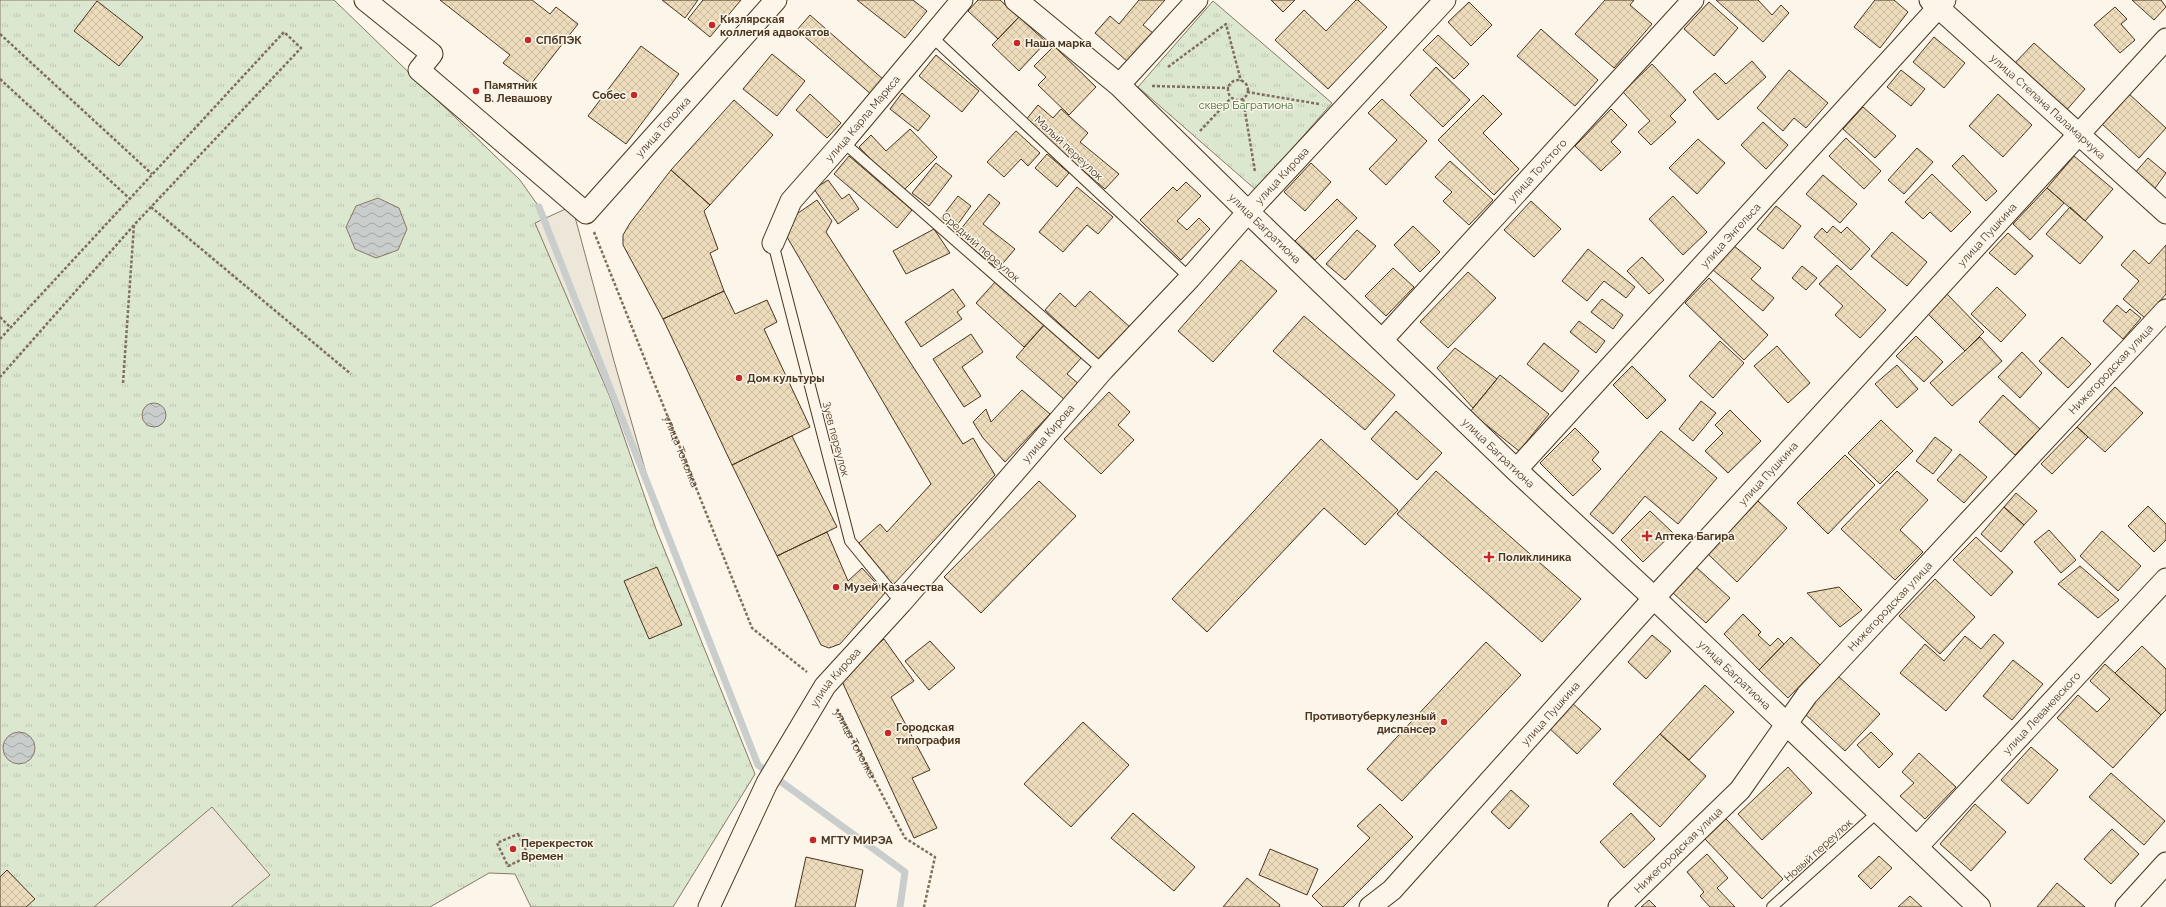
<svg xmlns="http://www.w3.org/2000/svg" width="2166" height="907" font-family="Raleway,sans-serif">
<defs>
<pattern id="park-tufts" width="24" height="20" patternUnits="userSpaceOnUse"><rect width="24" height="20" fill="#dce7d0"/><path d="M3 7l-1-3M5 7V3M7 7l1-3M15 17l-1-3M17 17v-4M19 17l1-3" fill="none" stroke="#bec7b2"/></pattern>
<pattern id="water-waves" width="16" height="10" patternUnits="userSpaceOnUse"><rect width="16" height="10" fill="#c9cecd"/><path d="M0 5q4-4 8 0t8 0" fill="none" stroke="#a5a8a6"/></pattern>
<pattern id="building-cross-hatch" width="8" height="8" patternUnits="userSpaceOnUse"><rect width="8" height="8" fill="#ecdcbc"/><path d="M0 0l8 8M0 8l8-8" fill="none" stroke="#ccbda1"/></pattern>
</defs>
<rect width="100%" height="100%" fill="#fbf6e9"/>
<path fill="url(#park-tufts)" stroke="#887966" d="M0,0H334L520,180L549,221L656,529L755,774L673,907H531L515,874L489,873L430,907H16L0,892Z
M1213,1L1332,103L1256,190L1138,87Z"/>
<path fill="#ede7d9" stroke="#887966" d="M572,206L614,361L653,497L535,223Z
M212,807L270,875L231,907H94Z"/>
<path fill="url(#water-waves)" stroke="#887966" d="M378,198L399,208L407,229L398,250L376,258L355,249L346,227L356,206Z
M142 415a12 12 0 1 1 24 0a12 12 0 1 1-24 0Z
M3 748a16 16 0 1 1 32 0a16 16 0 1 1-32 0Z"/>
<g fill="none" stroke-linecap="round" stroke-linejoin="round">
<path stroke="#c9cecd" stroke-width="7" d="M539,207L758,765L905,872L900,907"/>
</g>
<path fill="url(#building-cross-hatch)" stroke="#4a3520" d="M440,0H532L550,14L556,7L578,24L531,84L503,63L510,55Z
M662,0H698L685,18Z
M703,0H741L710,37L688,19Z
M857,0H913L927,11L905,38Z
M978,0H1000L1019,17L998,39L968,11Z
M1139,0H1165L1143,25L1153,33L1128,62L1095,33L1110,16L1119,24Z
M1271,0H1295L1283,12Z
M1356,0H1358L1387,27L1328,89L1275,40L1304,10L1326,31Z
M1605,0H1634L1630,5L1652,24L1614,68L1575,34Z
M1716,0H1758L1772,15L1781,5L1789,13L1763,42Z
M1875,0H1894L1908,12L1880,48L1854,27Z
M2132,0H2161L2166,7L2154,20Z
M97,1L143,37L119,66L74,31Z
M1469,2L1492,25L1471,46L1448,22Z
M1709,2L1738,28L1714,56L1684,29Z
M2115,7L2127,19L2121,24L2135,40L2120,53L2094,25Z
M810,15L884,80L872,95L797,30Z
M1019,17L1046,42L1019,71L992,45Z
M1541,29L1598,80L1575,106L1517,56Z
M1438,35L1469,64L1454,79L1423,50Z
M1934,37L1965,63L1944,88L1913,62Z
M2034,43L2085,89L2064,113L2012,66Z
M641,46L679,74L626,144L588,116Z
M1054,46L1096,87L1069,115L1038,85L1046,77L1034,66Z
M772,54L805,81L777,116L743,89Z
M936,55L979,91L962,112L919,76Z
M1752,61L1766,77L1718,120L1693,92L1715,73L1726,84Z
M1652,64L1686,100L1670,116L1676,122L1651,145L1638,132L1650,121L1623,92Z
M1436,67L1470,100L1443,127L1410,95Z
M1789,70L1828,103L1806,128L1794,118L1783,131L1757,108Z
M1901,70L1925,89L1911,106L1887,87Z
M902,93L930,116L918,131L890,109Z
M2128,93L2166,128L2139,158L2101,123Z
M810,94L841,123L827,138L796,110Z
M1998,94L2032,125L2003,157L1969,126Z
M1483,95L1502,114L1483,133L1519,169L1494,195L1438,140Z
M1382,99L1427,141L1386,185L1369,169L1397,140L1368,113Z
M734,100L773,135L710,205L671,170Z
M1038,105L1053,118L1061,109L1088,133L1080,142L1119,174L1105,189L1025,121Z
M1863,107L1896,136L1875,158L1843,129Z
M1611,109L1627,125L1611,142L1621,152L1601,171L1575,146Z
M1763,122L1788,145L1766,169L1741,145Z
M910,129L937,157L902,192L859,147L871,135L886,151Z
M1016,131L1040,153L1028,166L1021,159L1004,177L987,162Z
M1846,138L1881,171L1864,189L1829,156Z
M1698,139L1725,163L1697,194L1669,168Z
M1917,148L1933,162L1904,194L1888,180Z
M1047,154L1069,173L1057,187L1035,168Z
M1963,155L1997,191L1986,201L1952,166Z
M849,156L912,210L897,228L834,174Z
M2074,156L2113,189L2085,221L2047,188Z
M2148,158L2166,173L2153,191L2133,175Z
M1450,161L1493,200L1469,225L1443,201L1452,192L1435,177Z
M936,163L952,176L929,206L912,193Z
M1311,163L1331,182L1305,211L1284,192Z
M671,170L710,205L704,211L718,249L710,253L724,291L663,319L623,245V235L630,223Z
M1932,174L1971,212L1951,232L1930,212L1923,219L1905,202Z
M1823,175L1857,204L1840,223L1806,194Z
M828,180L842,199L849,194L859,209L838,224L814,189Z
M1186,182L1201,196L1177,221L1187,230L1199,218L1210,229L1181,260L1140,220L1173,187L1177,191Z
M1077,187L1113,217L1098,234L1087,225L1063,252L1039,232Z
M2047,188L2064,203L2030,240L2013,224Z
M989,194L1000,203L983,224L1015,249L998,269L956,235Z
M958,196L971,206L955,228L941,218Z
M1673,196L1707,232L1683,255L1649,219Z
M1337,199L1357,218L1315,260L1295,241Z
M817,200L832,221L826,232L963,444L973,438L995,475L893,585L859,543L880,524L887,532L931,484L787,237L788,220Z
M1531,201L1561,229L1534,257L1504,230Z
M1776,206L1801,226L1783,249L1757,229Z
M2070,207L2103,237L2080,264L2046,234Z
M1413,226L1440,252L1420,272L1394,245Z
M1833,226L1841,233L1847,227L1870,249L1851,270L1814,237L1822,228L1827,233Z
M934,229L950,253L906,274L893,251Z
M1357,230L1376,246L1345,280L1326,264Z
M1892,232L1927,262L1907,286L1871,256Z
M2008,233L2033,256L2015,275L1989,253Z
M1733,245L1761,268L1751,279L1774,298L1763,311L1713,270Z
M2166,245V294L2145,318L2123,299L2139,281L2121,265L2134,250L2149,264Z
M1588,249L1635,287L1626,298L1604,281L1587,301L1562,281Z
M1642,257L1664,280L1649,294L1627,271Z
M1241,260L1277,291L1213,362L1178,331Z
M1837,265L1886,310L1860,338L1835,315L1843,306L1819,284Z
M1802,266L1817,278L1806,290L1792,278Z
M1393,268L1414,287L1386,316L1365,296Z
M1468,272L1496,298L1448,348L1420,322Z
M1709,278L1768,335L1744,360L1685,303Z
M997,280L1045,324L1024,347L976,303Z
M1997,287L2026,315L2001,342L1971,314Z
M953,289L965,306L957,312L962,319L921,347L905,322Z
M724,291L735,314L767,300L777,322L764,329L810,427L732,465L663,319Z
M1090,291L1131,328L1101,362L1045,310L1060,293L1075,307Z
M1946,293L1984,332L1965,351L1926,312Z
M1602,299L1623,315L1613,329L1591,312Z
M2117,305L2126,313L2130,309L2141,318L2123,339L2103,321Z
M1304,316L1395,395L1365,430L1273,351Z
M1579,321L1605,341L1596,353L1570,332Z
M1045,324L1082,357L1067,374L1080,385L1066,401L1016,357Z
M971,334L983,352L962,367L981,396L964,407L933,359Z
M1916,336L1943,362L1924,382L1896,356Z
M1980,337L2002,361L1952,406L1930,383Z
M2062,337L2091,364L2068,388L2039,361Z
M1720,341L1744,363L1713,398L1689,376Z
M1544,343L1579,371L1562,392L1527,364Z
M1777,346L1810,383L1788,403L1754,366Z
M1455,348L1497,379L1473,408L1437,368Z
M2022,352L2042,373L2020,398L1998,377Z
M1897,365L1918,389L1897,408L1875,384Z
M1632,366L1666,400L1647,419L1613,385Z
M1500,375L1549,414L1519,451L1470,412Z
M2115,387L2143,413L2105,452L2077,427Z
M1022,390L1050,414L1005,462L983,438L973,422L986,409L991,422Z
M1109,392L1130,412L1118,425L1134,440L1101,474L1064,439Z
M2003,395L2040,429L2015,455L1979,422Z
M1701,401L1716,413L1693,441L1679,429Z
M1730,410L1761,441L1728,473L1705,451L1723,433L1715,425Z
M1396,411L1442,453L1417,480L1371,439Z
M1881,420L1913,451L1880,484L1848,453Z
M2077,427L2088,437L2052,474L2041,464Z
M1575,428L1599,452L1592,460L1601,469L1573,496L1540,463Z
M1661,431L1717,478L1678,524L1645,496L1613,534L1590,514Z
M792,436L837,527L777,556L732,465Z
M1935,437L1952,450L1933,474L1916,461Z
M1321,439L1398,510L1365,545L1324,508L1207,632L1172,599Z
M1960,454L1987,477L1964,503L1937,480Z
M1845,455L1875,485L1828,534L1797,503Z
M1436,471L1581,599L1542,642L1397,514Z
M1897,471L1928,500L1900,530L1923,552L1895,580L1841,529Z
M1039,481L1076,516L981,613L944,577Z
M2016,493L2037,511L2024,525L2004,507Z
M1758,501L1787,528L1737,582L1708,554Z
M2148,506L2166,524V540L2154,552L2128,526Z
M2004,507L2024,525L2001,552L1981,534Z
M1650,511L1673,533L1643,562L1621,540Z
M2049,530L2076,560L2061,573L2034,542Z
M2102,531L2141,566L2118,591L2080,556Z
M827,532L848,581L862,568L885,593L840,644L829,648L821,645L777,556Z
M1976,537L2013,572L1991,596L1953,560Z
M2080,566L2119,600L2098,618L2058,584Z
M657,567L682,625L649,639L624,581Z
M1696,567L1730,598L1706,623L1672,592Z
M1935,579L1975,617L1940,654L1899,616Z
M1839,587L1862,610L1840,627L1807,593Z
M1743,614L1761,632L1758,635L1770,646L1778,638L1784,644L1759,670L1724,634Z
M1994,634L2004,643L1946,711L1900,673L1925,644L1944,661L1965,636L1981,649Z
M1652,635L1671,651L1646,679L1628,662Z
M1791,637L1820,665L1788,698L1759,670Z
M884,639L914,681L891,697L930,770L912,778L937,828L914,838L840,677Z
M930,641L955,668L929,690L905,661Z
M1486,642L1521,675L1402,801L1367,769Z
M2142,646L2166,669V710L2161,715L2115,673Z
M2013,660L2043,684L2012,720L1983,696Z
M2105,664L2161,715L2113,768L2057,718L2078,695L2097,712L2110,699L2090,681Z
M1838,676L1880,714L1845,751L1804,713Z
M1705,685L1734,712L1689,760L1660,734Z
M1571,702L1601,729L1577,754L1548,727Z
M1083,722L1129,765L1071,827L1024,784Z
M1871,732L1893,754L1879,768L1857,745Z
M1660,734L1706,776L1660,827L1613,784Z
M2031,747L2058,770L2028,804L2001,780Z
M1919,753L1956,787L1925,819L1900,796L1914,783L1902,772Z
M1788,767L1812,793L1762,840L1738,814Z
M2111,773L2165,821L2144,845L2089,797Z
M1511,790L1529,806L1509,829L1491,812Z
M1380,804L1413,837L1343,907H1323L1312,896L1370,838L1357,826Z
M1975,804L2006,832L1971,871L1940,844Z
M1133,813L1195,867L1174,891L1111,838Z
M1631,813L1655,839L1624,868L1600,842Z
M1726,819L1783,879L1762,899L1705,839Z
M2112,829L2139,854L2111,884L2084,859Z
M1270,849L1318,869L1307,895L1259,875Z
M1707,854L1728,878L1717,888L1735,907H1710L1700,896L1704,892L1687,872Z
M1879,856L1892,868L1871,889L1858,876Z
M806,857L863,870L855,907H795Z
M7,870L35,899L26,907H0V877Z
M1247,878L1280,905L1279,907H1223Z
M2057,883L2085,907H2037Z
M1910,896L1922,907H1898Z
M1649,900L1656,907H1641Z"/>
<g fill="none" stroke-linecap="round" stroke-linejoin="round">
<defs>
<path id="lane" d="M931,36L1190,278
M843,142L1103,370
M773,243L850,541L901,603
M1772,907L1879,811"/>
<g id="street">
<path id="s3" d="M365,0L432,54L419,70L586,213L776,0"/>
<path id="s4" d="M1930,0L2166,213"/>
<path d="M1119,85L1197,0"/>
<path id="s5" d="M773,243L791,201L843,142L962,0"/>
<path id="s6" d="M1382,340L1693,0"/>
<path id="s7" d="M1516,470L1945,0"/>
<path id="s8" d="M1917,847L2166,579"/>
<path id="s9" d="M709,907L767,783L825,686L901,603L1103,370L1190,278L1248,212L1445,0"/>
<path id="s10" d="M1370,907L1392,890L1654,598L2166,39"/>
<path id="s11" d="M1619,907L1740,790L1807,695L2166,310"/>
<path d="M2126,907L2166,863"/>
</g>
<g id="secondary">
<path id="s12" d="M1016,0L1119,85L1248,212L1516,470L1654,598L1979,907"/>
</g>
</defs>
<use href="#lane" stroke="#4a3520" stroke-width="12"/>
<use href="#street" stroke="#4a3520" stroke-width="23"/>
<use href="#secondary" stroke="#4a3520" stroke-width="24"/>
<g stroke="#7f6f5c" stroke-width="2.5" stroke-dasharray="3 2" stroke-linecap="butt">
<path d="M0,34L152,174"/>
<path d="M1168,67L1226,24L1241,81"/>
<path d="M0,79L129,198"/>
<circle cx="1238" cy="90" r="10"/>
<path d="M1152,86L1229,88"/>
<path d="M1247,92L1319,104"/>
<path d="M1243,99L1255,172"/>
<path d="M1200,131L1231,98"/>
<path d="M151,207L351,374"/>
<path id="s1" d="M594,232L752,628L807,672"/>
<path d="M0,317L11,328"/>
<path d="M0,339L284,32L301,48L134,225L0,377"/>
<path d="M123,383L134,225"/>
<path id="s2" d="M837,709L905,838L935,857L924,907"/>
<path d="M518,834L529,856L508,866L497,843Z"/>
</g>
<use href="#lane" stroke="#fbf6e9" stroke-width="10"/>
<use href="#street" stroke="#fbf6e9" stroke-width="21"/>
<use href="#secondary" stroke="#fbf6e9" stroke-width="22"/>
</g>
<g fill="#c62828" stroke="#fbf6e9" stroke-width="1.5">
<circle cx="712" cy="25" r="4"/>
<circle cx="528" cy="40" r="4"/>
<circle cx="1017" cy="43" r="4"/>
<circle cx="476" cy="91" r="4"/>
<circle cx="634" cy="95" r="4"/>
<circle cx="739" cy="378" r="4"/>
<path d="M1645 530h4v4h4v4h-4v4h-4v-4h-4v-4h4z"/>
<path d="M1487 551h4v4h4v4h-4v4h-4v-4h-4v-4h4z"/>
<circle cx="836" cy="587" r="4"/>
<circle cx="1444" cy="722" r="4"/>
<circle cx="888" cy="733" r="4"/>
<circle cx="813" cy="840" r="4"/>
<circle cx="513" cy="849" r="4"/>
</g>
<g text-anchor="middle" stroke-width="3" stroke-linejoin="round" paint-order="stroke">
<g font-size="11" font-weight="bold" fill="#4a3520" stroke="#fbf6e9" text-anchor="start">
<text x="720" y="23">Кизлярская<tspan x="720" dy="13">коллегия адвокатов</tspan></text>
<text x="536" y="44">СПбПЭК</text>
<text x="1025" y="47">Наша марка</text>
<text x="484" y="89">Памятник<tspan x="484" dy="13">В. Левашову</tspan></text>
<text x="626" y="99" text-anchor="end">Собес</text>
<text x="747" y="382">Дом культуры</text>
<text x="1655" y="540">Аптека Багира</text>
<text x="1498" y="561">Поликлиника</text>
<text x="844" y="591">Музей Казачества</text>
<text x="1436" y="720" text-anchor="end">Противотуберкулезный<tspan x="1436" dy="13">диспансер</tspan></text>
<text x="896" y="731">Городская<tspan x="896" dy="13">типография</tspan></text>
<text x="821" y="844">МГТУ МИРЭА</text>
<text x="521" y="847">Перекресток<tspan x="521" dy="13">Времен</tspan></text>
</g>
<g font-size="11" fill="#436837" stroke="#fbf6e9">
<text x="1246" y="109">сквер Багратиона</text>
</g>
<g font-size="11" fill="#4a3520" stroke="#fbf6e9">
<text dy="4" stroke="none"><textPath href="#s4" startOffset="159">улица Степана Паламарчука</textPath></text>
<text dy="4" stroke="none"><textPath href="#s5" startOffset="155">улица Карла Маркса</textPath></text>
<text dy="4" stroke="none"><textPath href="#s3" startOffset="442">улица Тополка</textPath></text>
<text transform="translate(1069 148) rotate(43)" y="4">Малый переулок</text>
<text dy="4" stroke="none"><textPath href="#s6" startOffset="230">улица Толстого</textPath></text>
<text dy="4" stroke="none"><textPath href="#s9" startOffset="935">улица Кирова</textPath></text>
<text dy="4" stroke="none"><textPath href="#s12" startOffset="338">улица Багратиона</textPath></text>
<text dy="4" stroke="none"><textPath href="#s7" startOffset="318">улица Энгельса</textPath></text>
<text dy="4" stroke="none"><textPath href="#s10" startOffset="913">улица Пушкина</textPath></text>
<text transform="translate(981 247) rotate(41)" y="4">Средний переулок</text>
<text dy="4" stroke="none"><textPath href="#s11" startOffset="730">Нижегородская улица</textPath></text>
<text dy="4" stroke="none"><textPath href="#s9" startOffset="587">улица Кирова</textPath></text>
<text transform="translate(836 439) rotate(75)" y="4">Зуев переулок</text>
<text dy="4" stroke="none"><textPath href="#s1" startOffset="236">улица Тополка</textPath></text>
<text dy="4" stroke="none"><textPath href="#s12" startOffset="662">улица Багратиона</textPath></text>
<text dy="4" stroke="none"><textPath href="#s10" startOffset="589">улица Пушкина</textPath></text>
<text dy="4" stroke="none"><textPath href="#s11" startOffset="406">Нижегородская улица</textPath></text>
<text dy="4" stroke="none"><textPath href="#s12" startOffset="986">улица Багратиона</textPath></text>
<text dy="4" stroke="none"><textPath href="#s9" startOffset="263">улица Кирова</textPath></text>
<text dy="4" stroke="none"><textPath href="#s10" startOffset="265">улица Пушкина</textPath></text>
<text dy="4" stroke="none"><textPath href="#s8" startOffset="183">улица Леваневского</textPath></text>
<text dy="4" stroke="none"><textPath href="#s2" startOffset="39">улица Тополка</textPath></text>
<text dy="4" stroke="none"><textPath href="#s11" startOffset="82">Нижегородская улица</textPath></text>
<text transform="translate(1818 850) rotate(-42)" y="4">Новый переулок</text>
</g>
</g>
</svg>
